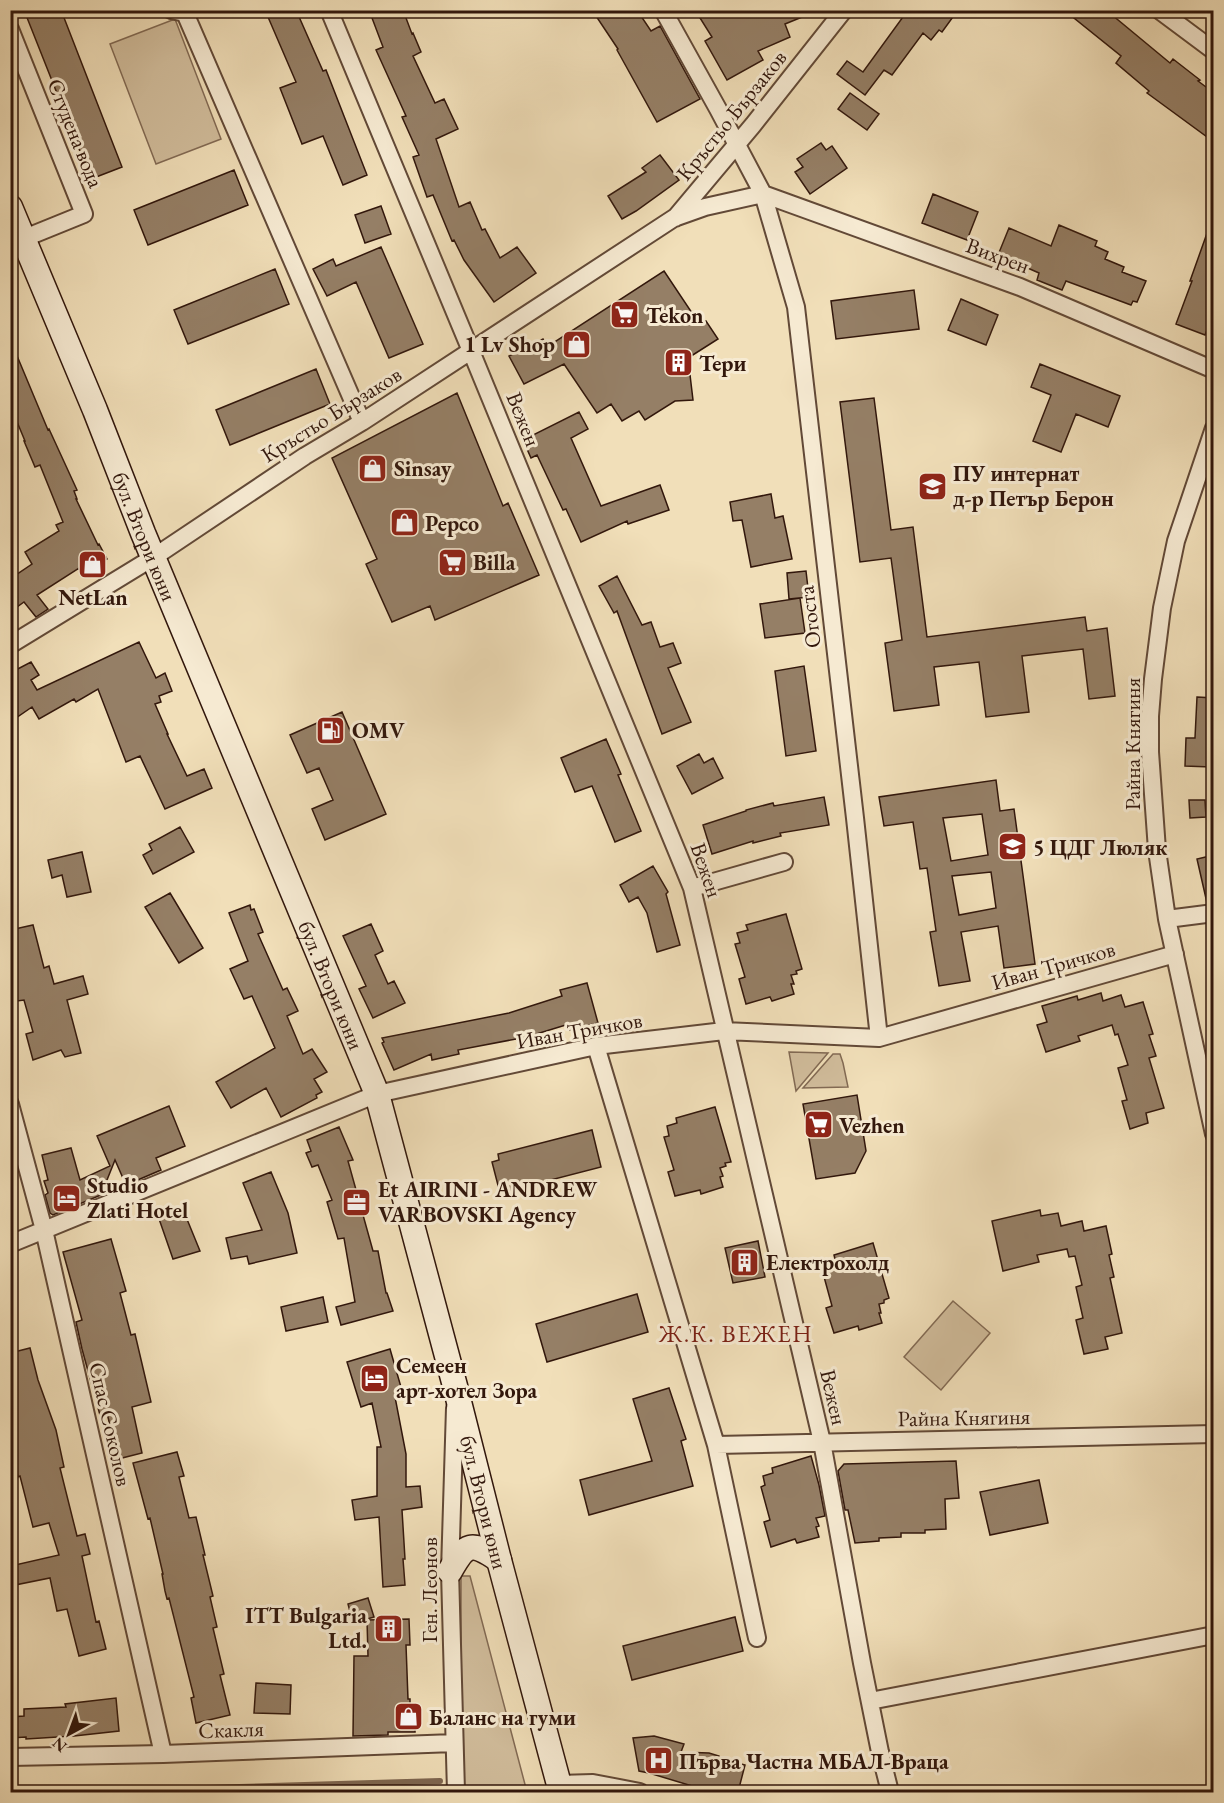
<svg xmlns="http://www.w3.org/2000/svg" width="1224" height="1803" font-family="'EB Garamond',serif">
<rect width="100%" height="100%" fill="#f1dfb9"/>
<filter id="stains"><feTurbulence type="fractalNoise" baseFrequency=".00333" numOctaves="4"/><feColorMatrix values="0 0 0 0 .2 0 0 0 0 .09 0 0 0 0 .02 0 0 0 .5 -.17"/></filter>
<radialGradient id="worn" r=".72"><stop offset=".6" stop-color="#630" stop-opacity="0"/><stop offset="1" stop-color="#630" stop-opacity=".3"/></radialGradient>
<path fill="#d1bd9c" stroke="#826a54" stroke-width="1.5" d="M175,19L221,139L156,164L110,44Z
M789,1052L828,1053L796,1091Z
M833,1054H840L843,1063L848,1087L803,1088Z
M953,1301L990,1333L941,1390L904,1357Z
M461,1576H470L527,1792H464L461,1787Z"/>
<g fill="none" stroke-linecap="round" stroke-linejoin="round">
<path stroke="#7e6650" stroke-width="6" d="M74,1792L440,1781"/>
</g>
<path fill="#957f66" stroke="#32170c" stroke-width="1.5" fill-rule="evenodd" d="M24,10H61L122,167L91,179Z
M265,10H296L323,71L326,70L367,175L343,185L323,136L302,144L280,88L296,82Z
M369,10H403L412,34L413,33L421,52L413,56L435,103L444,99L458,129L436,139L459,207L470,202L482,230L485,229L500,258L517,247L536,273L494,302L464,260L454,240L452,241L433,195L427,197L413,157L419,155L402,117L406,116L376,50L383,47Z
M592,10H637L651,31L660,26L700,99L657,122L617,50L618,49Z
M695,10H817V11L785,24L790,37L758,51L763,60L727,80L705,41L712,37Z
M908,10H958L942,32L939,30L931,40L923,33L892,75L884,70L865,95L837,74L847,61L863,72Z
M1064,10H1106L1170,63L1173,59L1200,80L1198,81L1214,93V142L1147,93L1149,91L1116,63L1121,56Z
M850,93L879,114L867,130L838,109Z
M821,143L826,150L832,146L847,168L810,194L795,172L803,167L797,159Z
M660,155L679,180L636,211L622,219L608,196L646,172L642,168Z
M234,170L248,205L148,245L134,210Z
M933,194L978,212L967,240L922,223Z
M381,206L391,234L365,243L355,215Z
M1211,222H1214V312L1205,335L1176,324L1192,281H1190Z
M1059,225L1097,241L1095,246L1108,252L1105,259L1124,267L1122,272L1146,281L1137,302L1133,301L1131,305L1066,281L1062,290L1037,280L1039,273L998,255L1009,228L1051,246Z
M381,247L423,344L389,358L356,282L327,296L313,269L333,259L336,266Z
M275,269L289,304L188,344L174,310Z
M664,271L700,325L706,321L718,339L688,358L693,400L675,401L645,420L639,411L622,421L611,404L597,413L564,364L524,384L509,356L543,339L547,347Z
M914,290L919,329L836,339L831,301Z
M961,299L998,315L986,345L948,330Z
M10,339L48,430L49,429L77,490L74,491L77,499H76L98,545L99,544L107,559L81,573L79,568L37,595L48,609L36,617L24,602L10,612V579L32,564L25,552L59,531L56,525L63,522L40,465L35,467L24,441H25L10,405Z
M1040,364L1120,396L1108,427L1076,414L1061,452L1033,441L1051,395L1031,387Z
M316,369L330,404L230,445L216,410Z
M457,393L503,506L508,503L539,575L435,620L430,606L392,622L366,564L377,559L332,458Z
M874,398L891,530L913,527L927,637L1085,617L1087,631L1107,628L1115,696L1089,699L1083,649L1022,656L1029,712L986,717L979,662L934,667L939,705L894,711L885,643L902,640L891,558L860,562L840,402Z
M579,412L588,429L571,438L601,506L660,485L669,510L628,524L627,521L581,542L566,509L563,510L537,455L531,458L523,440Z
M771,494L775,518L783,516L792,559L751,567L742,520L733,521L730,502Z
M806,571L809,597L789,599L787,573Z
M617,576L642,625L651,622L660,647L673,643L681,663L668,668L691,722L662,734L617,611L614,613L599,586Z
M800,598L805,633L765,638L760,604Z
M139,642L156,678L165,673L172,691L159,696L161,702L155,704L168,734H167L187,776L204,769L212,788L165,809L140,756L126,762L98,689L76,702L74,699L39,719L32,707L10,722V673L31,662L39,675L31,680L37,690Z
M804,666L816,751L786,756L775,671Z
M1197,697L1214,698L1211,767L1185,766L1186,738H1195Z
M342,712L386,814L325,840L312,809L333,800L319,768L307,773L290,735Z
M606,739L621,774L618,775L641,831L615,842L592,786L575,792L561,758Z
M699,754L704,763L713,758L723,778L692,794L677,766Z
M996,780L1000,811L1014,809L1035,964L1004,968L998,926L961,932L970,981L939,986L930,932L936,931L927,868L920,869L913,822L884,826L879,797ZM982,814L988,855L951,861L943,818ZM991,872L996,908L959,915L952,876Z
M824,797L829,825L780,833L781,836L753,843V841L712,854L703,825L746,811V810L773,803L774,806Z
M1189,800H1205L1206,817L1190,818Z
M180,827L194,852L153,874L143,855L152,850L149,844Z
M82,852L91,892L67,897L62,875L52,878L48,860Z
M1214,855V903H1207L1197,859Z
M653,866L668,892L666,894L680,945L657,952L647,913L638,897L629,902L620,885Z
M170,893L203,948L179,963L145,907Z
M250,905L251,910L254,909L263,932L258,934L283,990L287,988L298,1011L287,1016L303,1054L312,1049L327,1072L314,1079L322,1092L316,1095L317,1098L281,1117L266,1088L231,1108L216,1082L275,1048L252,996L244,999L230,969L248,961L229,913Z
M786,914L802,969L796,971L797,974L791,975L794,984H791L794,994L772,1001L770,997L746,1004L739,979L745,977L735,944L740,943L737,933L748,930L746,925Z
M371,924L383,951L375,955L388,984L394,981L405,1003L373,1018L359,989L366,986L343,936Z
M33,925L44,968L49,966L54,984L83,976L88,994L67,1000L81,1053L65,1057L61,1050L33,1060L26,1034L33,1032L24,1000L17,1001L10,977L14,976L10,961V930Z
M587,983L598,1023L570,1030L569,1024L517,1040L516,1039L458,1050L459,1054L432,1060L431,1054L394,1070L382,1043L384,1042L382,1038L509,1013L562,996L560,990Z
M1101,993L1103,1001L1121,995L1125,1007L1143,1002L1153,1034L1149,1035L1156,1056L1149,1058L1164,1108L1146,1113L1148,1123L1130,1129L1122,1101L1127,1100L1118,1068L1128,1065L1118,1034L1115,1035L1112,1025L1078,1036L1080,1041L1046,1052L1037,1025L1047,1022L1042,1006L1077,996L1078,1000Z
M857,1095L866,1151L855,1173L816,1179L803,1104Z
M169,1106L185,1146L156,1158L161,1170L126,1185L115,1160L101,1195L53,1215L50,1213L45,1195L48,1193L44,1181L48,1180L42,1155L71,1148L80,1180L110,1166L97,1136Z
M715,1107L731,1162L725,1163L726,1166L720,1168L723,1176L720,1177L723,1187L701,1194L700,1190L675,1196L668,1172L674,1170L664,1137L669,1136L667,1126L677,1123L676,1118Z
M339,1127L353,1160L348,1161L373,1251H378L386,1293H387L393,1311L341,1325L336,1307L355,1302L344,1238L338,1239L327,1202L332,1200L318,1165L312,1167L306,1153L311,1151L307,1140Z
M592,1130L601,1167L500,1193L492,1162L499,1160L498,1154Z
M271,1172L288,1213L297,1253L249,1264L247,1256L231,1259L226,1238L262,1230L243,1183Z
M182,1207L200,1251L173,1259L158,1216Z
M1040,1210L1041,1216L1058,1213L1061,1226L1082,1221L1084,1231L1106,1226L1112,1254L1109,1255L1114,1277L1110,1278L1122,1333L1105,1337L1108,1349L1084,1354L1076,1320L1083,1318L1076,1287L1082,1285L1075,1256L1069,1257L1067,1249L1037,1255L1039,1262L1003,1271L992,1221Z
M111,1239L126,1291L120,1293L131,1335L135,1334L151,1402L132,1407L142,1453L118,1459L107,1413L100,1415L82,1349L76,1322L82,1320L63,1252Z
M758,1241L765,1277L733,1283L725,1248Z
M873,1243L889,1298L884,1300V1303L879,1304L881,1313H879L882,1323L859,1330L858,1326L834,1333L826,1308L832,1306L823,1273L828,1272L825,1262L835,1259L834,1255Z
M637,1294L648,1332L547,1362L536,1324Z
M323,1297L328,1322L286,1331L281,1307Z
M30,1348L38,1380L56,1430L64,1467L60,1468L77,1536L85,1534L90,1554L82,1556L96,1622L99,1621L106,1649L79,1656L67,1609L57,1611L50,1578L10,1586V1570L16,1569L15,1565L59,1555L49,1523L33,1527L20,1476L18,1477L10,1444V1353Z
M390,1349L403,1394L395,1397L406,1454V1487L420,1486L422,1507L402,1510L405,1559H403L405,1585L383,1587L379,1517L355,1520L352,1500L377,1496V1447H381L372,1403L361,1407L347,1362Z
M669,1388L686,1439L681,1441L693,1486L589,1515L580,1480L652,1461L633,1399Z
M177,1452L184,1476L179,1477L189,1518L196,1517L205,1555H203L213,1596L210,1597L217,1627L213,1628L224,1674L220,1675L230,1715L196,1723L191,1698L194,1697L169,1598L167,1599L165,1591L162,1574H163L150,1518L148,1519L133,1463Z
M811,1456L819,1485L825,1516L816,1518L819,1526L816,1527L819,1537L797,1543L795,1539L771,1547L764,1522L770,1520L761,1487L765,1485L763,1476L773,1473L772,1468Z
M956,1461L959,1498L945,1499L946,1529L925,1530V1533H901V1537L879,1538V1541L855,1543L848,1510H845L838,1471L844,1464Z
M1039,1480L1048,1523L990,1535L980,1492Z
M368,1598L374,1617L353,1623L348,1604Z
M735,1617L743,1651L632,1680L623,1646Z
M409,1619L410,1645H406L408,1699H410V1706L415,1707V1732H388V1735L353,1736L354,1656H368L367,1620Z
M256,1683L291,1685L290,1714L254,1713Z
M116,1698L119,1731L74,1736L26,1739V1737L10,1738V1717L24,1716V1709L66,1707L65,1704Z
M654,1736L684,1744L681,1752L709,1753L719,1756V1758L745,1765L738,1792H712L649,1773L639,1771L633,1738Z"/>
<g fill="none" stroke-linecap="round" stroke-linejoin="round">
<defs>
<path id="street" d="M171,10L185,13L362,422
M329,10L471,351L692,888L822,1442L862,1663L880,1752L890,1792
M663,10L718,109L763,194L796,307L855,818L879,1038
M1159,10L1214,51
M10,29L84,214L10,244
M763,194L1020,287L1214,370
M675,218L753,125L844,10
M1214,428L1176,541L1162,608L1153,679L1150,716V752L1157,850L1167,919L1214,1134
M10,645L154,557L305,456L362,422L674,218L705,207L763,194
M692,888L784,862
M1167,919L1214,913
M596,1046L716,1445L757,1638
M10,1104L44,1230L163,1754
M10,1244L377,1094L596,1046L724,1031L879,1038L1175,954
M455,1408L450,1571L456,1792
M716,1445L1214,1434
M870,1701L1214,1635
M10,1757L163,1754L454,1743
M558,1784L593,1783L640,1792"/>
<g id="secondary">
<path id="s1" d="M10,207L95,410L143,533L377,1094L455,1386L499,1560L561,1792"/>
<path d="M450,1571C466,1543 471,1541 499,1560"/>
</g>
</defs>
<use href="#street" stroke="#624937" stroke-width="20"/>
<use href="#secondary" stroke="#32170c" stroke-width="27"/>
<use href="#street" stroke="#f6ead2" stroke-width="16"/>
<use href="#secondary" stroke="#f6ead2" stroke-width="24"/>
</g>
<defs>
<symbol id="supermarket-square" viewBox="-11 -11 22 22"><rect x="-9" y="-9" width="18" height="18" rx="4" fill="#8f2418" stroke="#f6ead2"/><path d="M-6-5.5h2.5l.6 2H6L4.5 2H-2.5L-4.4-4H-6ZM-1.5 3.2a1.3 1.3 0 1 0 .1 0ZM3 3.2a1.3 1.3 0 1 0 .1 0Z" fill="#fff"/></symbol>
<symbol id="shop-square" viewBox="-11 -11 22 22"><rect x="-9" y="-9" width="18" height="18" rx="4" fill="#8f2418" stroke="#f6ead2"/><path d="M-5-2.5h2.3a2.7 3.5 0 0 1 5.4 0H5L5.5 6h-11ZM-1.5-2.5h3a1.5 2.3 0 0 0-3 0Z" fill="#fff"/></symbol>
<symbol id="building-square" viewBox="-11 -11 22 22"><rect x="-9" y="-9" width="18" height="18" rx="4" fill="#8f2418" stroke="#f6ead2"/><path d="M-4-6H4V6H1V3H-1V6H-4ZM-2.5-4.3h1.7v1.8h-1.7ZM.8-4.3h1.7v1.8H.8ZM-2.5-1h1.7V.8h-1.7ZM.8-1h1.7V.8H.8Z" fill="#fff"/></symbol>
<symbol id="school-square" viewBox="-11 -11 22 22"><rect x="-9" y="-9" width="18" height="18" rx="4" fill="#8f2418" stroke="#f6ead2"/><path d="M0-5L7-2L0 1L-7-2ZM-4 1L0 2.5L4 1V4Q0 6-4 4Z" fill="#fff"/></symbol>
<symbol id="fuel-square" viewBox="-11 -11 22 22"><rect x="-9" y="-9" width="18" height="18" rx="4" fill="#8f2418" stroke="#f6ead2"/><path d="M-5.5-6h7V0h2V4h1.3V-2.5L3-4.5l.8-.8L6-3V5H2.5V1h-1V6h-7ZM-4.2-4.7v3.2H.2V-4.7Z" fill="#fff"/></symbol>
<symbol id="hotel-square" viewBox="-11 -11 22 22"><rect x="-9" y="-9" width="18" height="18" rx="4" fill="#8f2418" stroke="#f6ead2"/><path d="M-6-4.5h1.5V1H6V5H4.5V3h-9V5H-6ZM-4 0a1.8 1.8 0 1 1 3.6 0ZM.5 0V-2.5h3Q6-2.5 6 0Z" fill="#fff"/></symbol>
<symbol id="office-square" viewBox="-11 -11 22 22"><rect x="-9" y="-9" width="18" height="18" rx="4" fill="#8f2418" stroke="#f6ead2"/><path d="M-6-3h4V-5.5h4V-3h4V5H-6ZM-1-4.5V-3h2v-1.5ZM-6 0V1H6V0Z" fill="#fff"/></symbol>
<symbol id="hospital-square" viewBox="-11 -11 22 22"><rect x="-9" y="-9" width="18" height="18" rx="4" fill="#8f2418" stroke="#f6ead2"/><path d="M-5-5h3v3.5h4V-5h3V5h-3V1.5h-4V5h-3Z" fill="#fff"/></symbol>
</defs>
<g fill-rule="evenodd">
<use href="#supermarket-square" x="608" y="298" width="33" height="33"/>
<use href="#shop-square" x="560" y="328" width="33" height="33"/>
<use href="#building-square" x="662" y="346" width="33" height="33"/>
<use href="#shop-square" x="356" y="452" width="33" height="33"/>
<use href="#school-square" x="916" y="470" width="33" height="33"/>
<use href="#shop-square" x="388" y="506" width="33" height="33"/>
<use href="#supermarket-square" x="436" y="546" width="33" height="33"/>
<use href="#shop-square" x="76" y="548" width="33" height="33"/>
<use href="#fuel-square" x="314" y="714" width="33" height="33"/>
<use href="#school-square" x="996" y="830" width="33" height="33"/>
<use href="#supermarket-square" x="802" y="1108" width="33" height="33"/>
<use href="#hotel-square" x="50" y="1182" width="33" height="33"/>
<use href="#office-square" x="340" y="1186" width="33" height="33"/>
<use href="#building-square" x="728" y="1246" width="33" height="33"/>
<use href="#hotel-square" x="358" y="1362" width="33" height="33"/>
<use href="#building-square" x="372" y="1612" width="33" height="33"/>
<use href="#shop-square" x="392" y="1700" width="33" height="33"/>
<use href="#hospital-square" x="642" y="1744" width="33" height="33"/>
</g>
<g text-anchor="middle" stroke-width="6" stroke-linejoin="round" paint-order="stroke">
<g font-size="22" fill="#32170c" stroke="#f6ead2">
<text transform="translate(731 115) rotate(-51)" y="8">Кръстьо Бързаков</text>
<text transform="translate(76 133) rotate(68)" y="8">Студена вода</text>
<text transform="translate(998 255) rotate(20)" y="8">Вихрен</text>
<text transform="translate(331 414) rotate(-32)" y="8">Кръстьо Бързаков</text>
<text transform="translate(524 419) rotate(68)" y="8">Вежен</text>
<text dy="8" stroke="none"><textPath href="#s1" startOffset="356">бул. Втори юни</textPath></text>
<text transform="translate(809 617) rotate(-97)" y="8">Огоста</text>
<text transform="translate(1132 744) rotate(-90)" y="8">Райна Княгиня</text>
<text transform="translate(707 870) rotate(71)" y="8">Вежен</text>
<text transform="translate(1053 965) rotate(-16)" y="8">Иван Тричков</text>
<text dy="8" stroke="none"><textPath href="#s1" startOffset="842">бул. Втори юни</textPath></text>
<text transform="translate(579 1030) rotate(-10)" y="8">Иван Тричков</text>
<text transform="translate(834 1397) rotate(77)" y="8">Вежен</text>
<text transform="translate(964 1417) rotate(-1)" y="8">Райна Княгиня</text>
<text transform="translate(111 1424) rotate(77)" y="8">Спас Соколов</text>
<text dy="8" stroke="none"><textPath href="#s1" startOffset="1382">бул. Втори юни</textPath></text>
<text transform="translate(429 1590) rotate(-90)" y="8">Ген. Леонов</text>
<text transform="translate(231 1729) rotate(-2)" y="8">Скакля</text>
</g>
<g font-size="22" font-weight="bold" fill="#32170c" stroke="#f6ead2" text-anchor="start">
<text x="646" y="323">Tekon</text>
<text x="555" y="352" text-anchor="end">1 Lv Shop</text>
<text x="699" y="371">Тери</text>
<text x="394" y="476">Sinsay</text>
<text x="953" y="481">ПУ интернат<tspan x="953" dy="25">д-р Петър Берон</tspan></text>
<text x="425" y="531">Pepco</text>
<text x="473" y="570">Billa</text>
<text x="93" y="605" text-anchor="middle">NetLan</text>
<text x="352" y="738">OMV</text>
<text x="1033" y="855">5 ЦДГ Люляк</text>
<text x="839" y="1133">Vezhen</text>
<text x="87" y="1193">Studio<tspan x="87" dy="25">Zlati Hotel</tspan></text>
<text x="378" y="1197">Et AIRINI - ANDREW<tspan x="378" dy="25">VARBOVSKI Agency</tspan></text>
<text x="766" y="1270">Електрохолд</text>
<text x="396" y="1373">Семеен<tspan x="396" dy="25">арт-хотел Зора</tspan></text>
<text x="367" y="1623" text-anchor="end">ITT Bulgaria<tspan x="367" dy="25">Ltd.</tspan></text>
<text x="429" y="1725">Баланс на гуми</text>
<text x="679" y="1769">Първа Частна МБАЛ-Враца</text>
</g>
<g font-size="24" letter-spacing="1.5" fill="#7a1f14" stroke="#f6ead2">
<text x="736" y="1342">Ж.К. ВЕЖЕН</text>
</g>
</g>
<rect width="1224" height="1803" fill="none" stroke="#f1dfb9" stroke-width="36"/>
<rect x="12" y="12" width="1200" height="1779" fill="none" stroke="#32170c" stroke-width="3"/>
<rect x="18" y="18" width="1188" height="1767" fill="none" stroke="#32170c" stroke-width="1.5"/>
<g transform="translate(69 1734) rotate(221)" stroke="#f6ead2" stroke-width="4.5" paint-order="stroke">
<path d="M0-4.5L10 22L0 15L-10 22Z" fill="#32170c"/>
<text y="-9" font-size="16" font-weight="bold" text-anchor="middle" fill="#32170c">N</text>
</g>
<rect width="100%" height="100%" filter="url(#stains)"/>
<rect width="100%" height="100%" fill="url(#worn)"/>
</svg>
